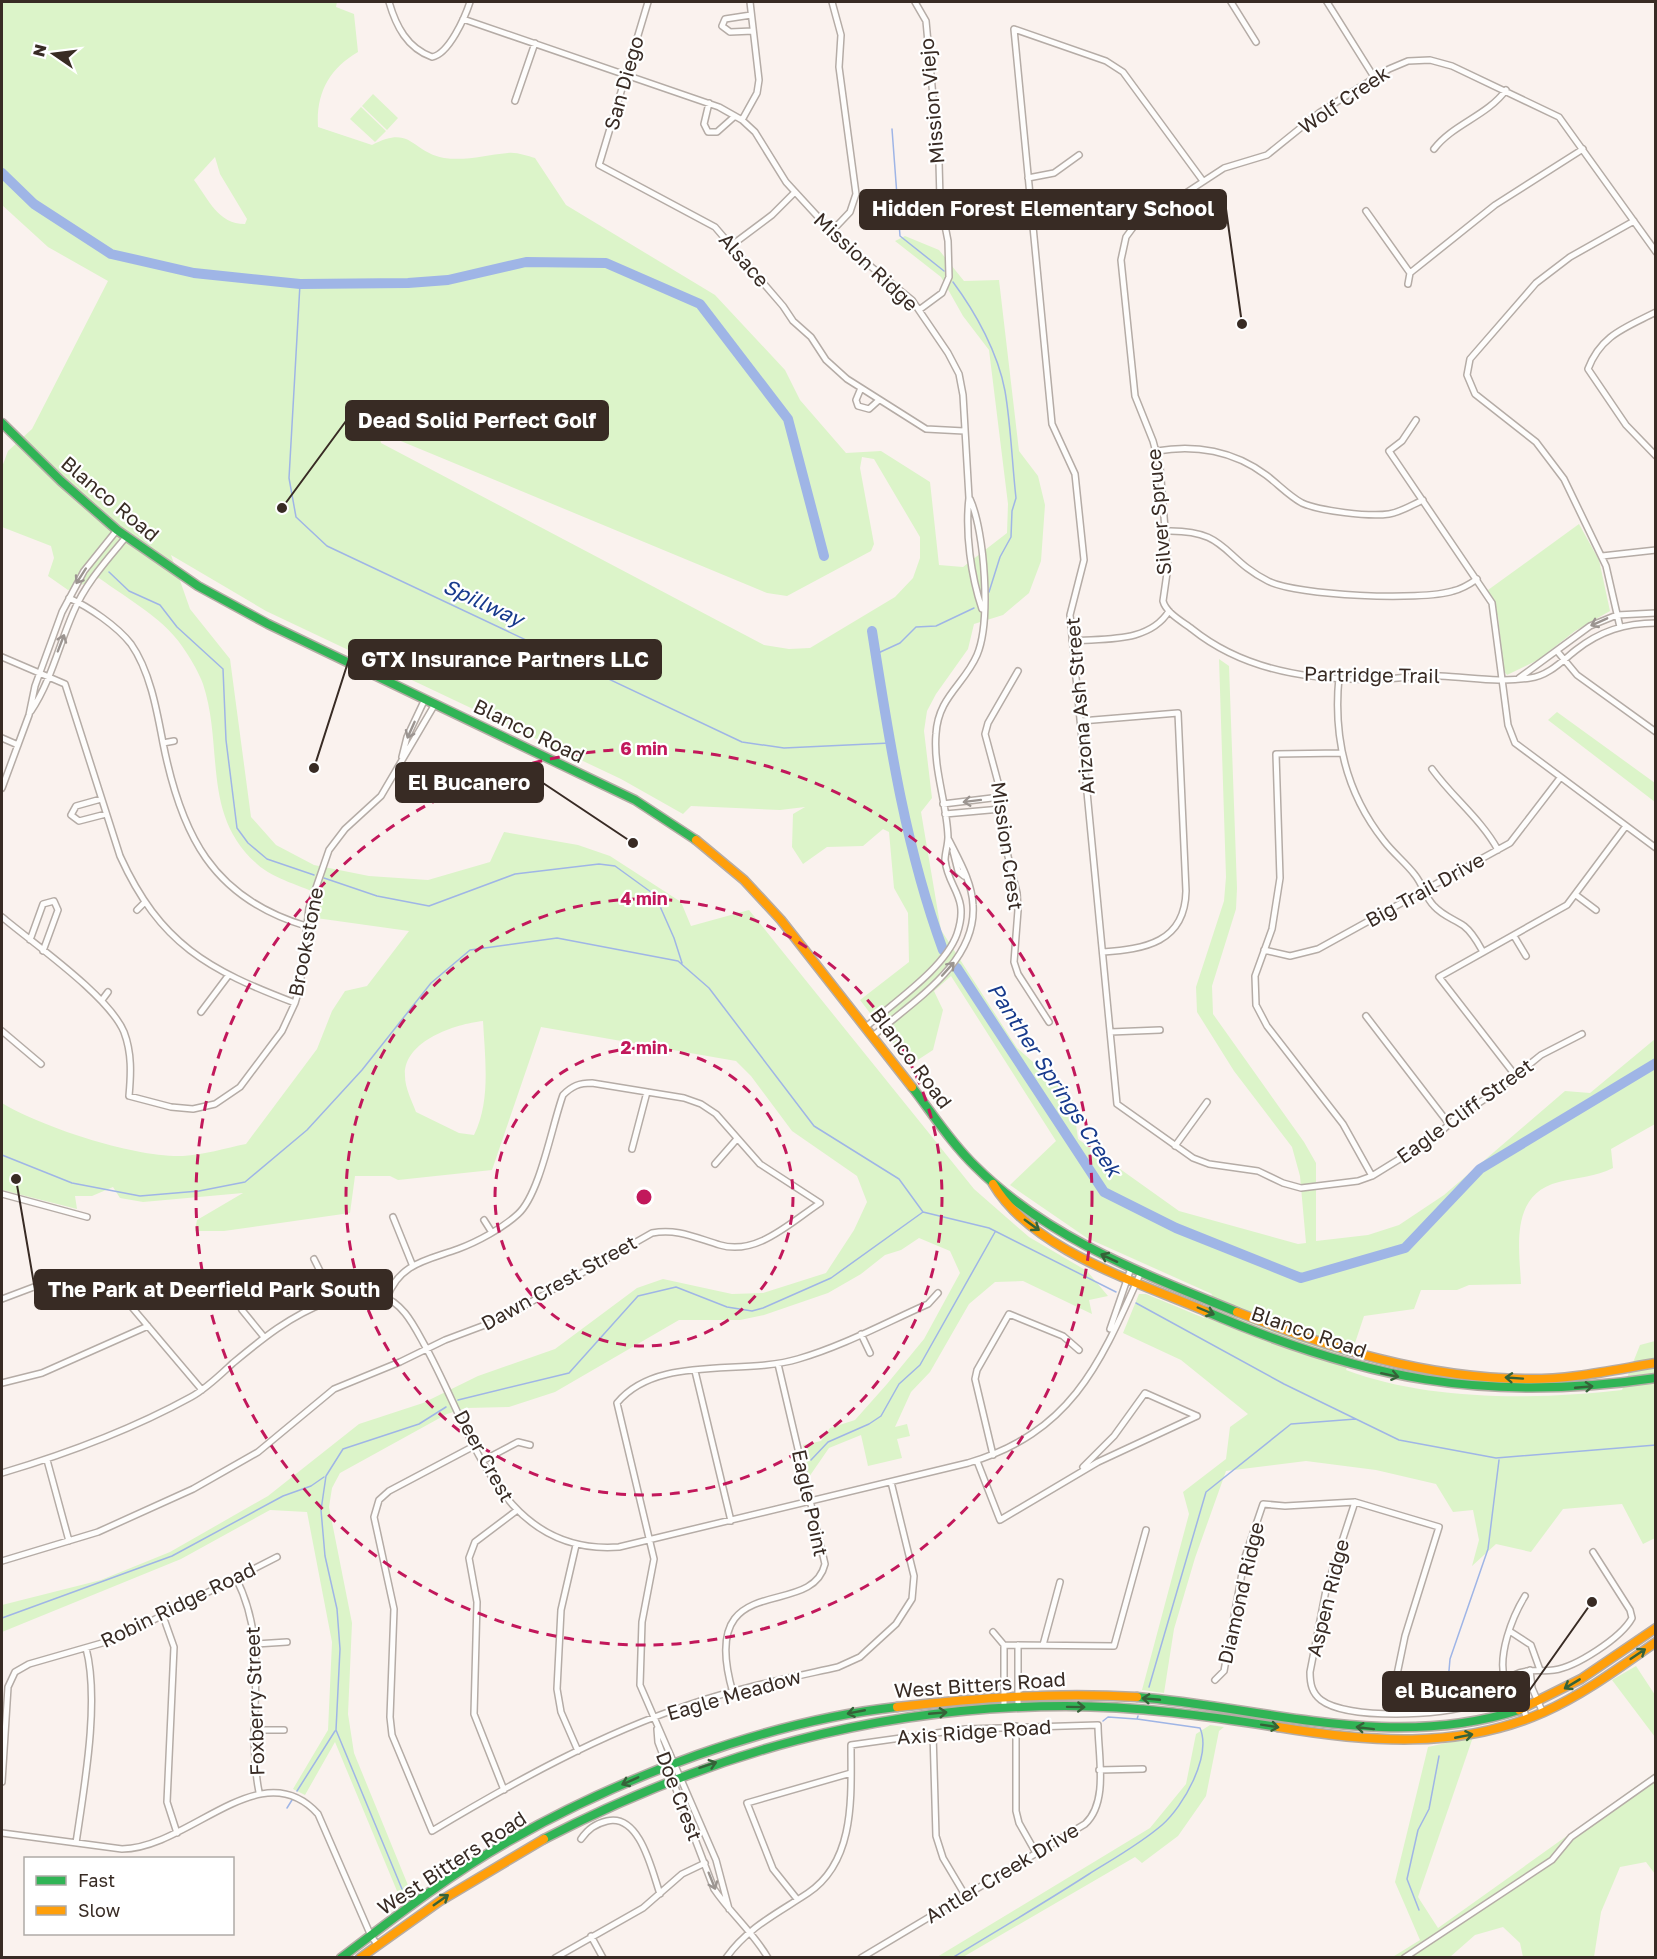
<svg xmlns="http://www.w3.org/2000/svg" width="1657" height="1959" font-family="'Golos Text',sans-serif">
<rect width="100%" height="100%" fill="#faf2ee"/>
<path fill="#dcf4c9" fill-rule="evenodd" d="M2,2H337L336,7L354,14L358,52C329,69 316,93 318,127L372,145C412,124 411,152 444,158C467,161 486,155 508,153C517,152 527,156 535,158L566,205L715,295L785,370L800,400L846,453L881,451L930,482L939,565L963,567L1007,533L1008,504L989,350L963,316L941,277L895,241L905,236L939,250L964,281L999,280L1019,451L1038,476L1045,505L1041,561L1029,593L1003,615L974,624L968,649L936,694L927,711L924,731L932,798L921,812L941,930L1017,1048L1072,1096L1078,1139L1179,1211L1298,1244L1306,1243L1300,1176L1292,1147L1234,1071L1197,1012L1196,987L1224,901L1226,877L1219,659L1229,666L1237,888L1236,909L1212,986L1213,1014L1304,1142L1316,1163V1241L1368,1235L1399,1225L1444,1195L1565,1091L1590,1093L1655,1039V1124L1611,1149L1613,1168C1595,1177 1579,1177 1559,1182C1510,1194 1519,1246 1521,1284L1469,1285L1457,1290H1421L1414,1309L1364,1316L1346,1370C1428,1401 1536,1400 1622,1390L1640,1345L1655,1341V1538L1643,1544L1622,1504L1563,1509L1531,1552L1496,1544L1472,1566L1479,1540L1473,1510L1453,1512L1436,1484L1376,1470L1306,1461L1226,1471L1195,1558L1174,1629L1164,1693L1142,1690L1189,1514L1183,1492L1226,1459L1230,1427L1248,1414L1181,1360L1123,1333L1139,1294H1146L1204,1318L1212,1294L1087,1238L1010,1185L1056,1141L951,976L934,991L943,1010L933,1050L910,1065L860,1000L909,962L908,913L894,888L889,832L883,829L863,846L827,847L803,864L792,847L793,814L805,807L780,810L691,806L683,814L621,779L266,611L171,555L190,609L230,659L251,817L276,845L314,865L369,876L428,880L490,862L504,832L578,845L610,856L681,902L691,926L749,910L974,1189L1029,1237L1087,1271L1108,1296L1089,1300L1092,1314L1023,1281L995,1282L969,1304L930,1372L911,1392L895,1427L907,1424L910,1436L897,1439L902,1458L868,1466L861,1435L829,1448L809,1477L803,1445L821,1441L830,1428L855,1420L887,1384L924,1339L960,1273L950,1251L919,1238L901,1250L885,1255L861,1274L828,1293L764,1315L740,1320H679L555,1392L509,1407L466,1408L447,1414L340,1473L332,1488L329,1507L352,1623L348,1714L354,1753L412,1895L402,1903L335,1742L305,1795L293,1789L328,1730L332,1642L307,1512L270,1510L181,1559L2,1632V1605L101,1580L170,1552L268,1496L359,1424L423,1403L478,1376L555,1349L637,1288L663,1279L732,1294L763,1293L826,1273L854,1230L867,1202L857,1176L792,1131L751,1076L736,1061L541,1027L492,1170L398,1180L390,1176H355L350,1213L224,1231H195L197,1220L243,1193L143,1202L120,1198L113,1187L92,1196H75L77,1209L2,1190V1103C41,1127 136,1158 183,1156C203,1155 226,1148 246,1144L317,1049L332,1011L345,991L367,986L409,931L316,918L322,896C301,885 275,880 257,864C201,815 224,747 203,684C199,673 192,661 186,652C167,620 129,600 99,578L68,590L48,576L54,558L51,546L2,527V467L8,451L32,429L108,281L48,247L2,205ZM215,157L220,174L247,219L245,224C218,224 209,200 194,180ZM379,432L767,593L787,596L871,551L874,544L860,468L862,457L874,459L920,537V558L913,578L895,597L810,648L789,649L764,645L381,443ZM483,1021C485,1058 491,1101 474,1135L459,1133L416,1112C412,1101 405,1088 405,1076C403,1041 455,1024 483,1021Z
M373,94L398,118L387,130L362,106Z
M361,107L386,131L375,142L350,119Z
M1579,524L1599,560L1610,611L1575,631L1538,660L1507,675L1504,671L1498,617L1488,590Z
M1557,712L1655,783V802L1548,720Z
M1636,1666L1655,1695V1737L1612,1680Z
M1210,1725L1224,1727L1219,1731L1206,1796L1178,1836L1142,1863L1135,1857L963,1957H937L1150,1828L1186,1784L1196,1734Z
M1473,1737L1418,1897L1438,1928L1655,1773V1874L1646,1862L1620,1867L1601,1912L1594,1957H1523L1520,1943L1503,1927L1475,1935L1450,1957L1391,1958L1420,1940L1395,1882L1428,1747Z"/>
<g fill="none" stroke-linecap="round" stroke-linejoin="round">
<path stroke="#9fb5e6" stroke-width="1.5" d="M892,129L900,236L944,271
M953,282C976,313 998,353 1005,391C1011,426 1012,463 1016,498L1012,511L1011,537L1000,557L989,592
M300,284L289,478L296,517L327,546L742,742L784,748L890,743
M109,572L129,591L160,605L177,627L223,669L226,740L237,828L248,843L267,859L314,875
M876,654L900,643L916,627L936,626L974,608
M324,878L377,896L429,906L515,874L599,864L615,866L655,895L674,938L682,963
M2,1155L72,1183L140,1196L199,1191L245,1182L307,1130L362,1070L431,983L470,950L557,938L678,961L709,988L814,1126L899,1179L923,1212L989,1228L1116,1292
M1136,1303L1284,1384L1399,1440L1496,1458L1656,1445
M458,1400L569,1373L638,1296L676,1287L727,1307L752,1311L763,1308L831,1278L923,1212
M811,1460L828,1442L869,1424L881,1416L899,1384L920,1365L995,1232
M2,1618L172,1556L283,1496L311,1486L324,1477
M1149,1687L1206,1492L1291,1424L1356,1419
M1447,1694L1450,1659L1488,1549L1499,1460
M1103,1721L1108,1717L1136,1719
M297,1791L335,1731
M287,1808L292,1800
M402,1889L336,1730L340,1649L337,1609L325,1556L321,1510L326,1476L343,1449L419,1424L446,1407
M1419,1910L1407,1879L1418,1830L1429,1809L1439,1756
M952,1958C998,1930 1044,1903 1089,1874C1113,1859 1140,1844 1162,1825C1183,1807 1212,1756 1200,1728L1137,1719L1138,1716"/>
<path stroke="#9fb5e6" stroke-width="10" d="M2,173L34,204L111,254L194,273L300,284L408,283L448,280L526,262L606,263L700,304L788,419L824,556
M872,631C889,739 905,847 943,950
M957,968L1104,1192L1176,1228L1301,1278L1405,1248L1480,1169L1656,1063"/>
<defs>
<path id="street" d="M389,2C396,26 407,48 432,57C449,54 465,17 470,2
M648,2L599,165L715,227L783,306L793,321L811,337L826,360L847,379L926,429L964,431
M915,2L926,21L939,162L940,200L948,241L949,277L942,293L919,310
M1231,2L1256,42
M1327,2L1374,77
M751,15L725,19L722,26L730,32L753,31
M463,19L719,107L742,120L755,132L786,182L842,243L912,300L948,353L959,374L963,395L969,498C965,533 971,576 982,609
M515,101L535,43
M709,103L704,124L708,132H717L735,116
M742,120L757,93L759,80L750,2
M1434,149C1453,124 1487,116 1506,90
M1028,178L1054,173L1079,155
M1203,181L1123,72L1106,61L1014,29L1052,424L1075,474L1084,560L1070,615L1117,1104L1193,1158L1209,1164L1258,1171L1283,1183L1301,1188L1358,1181L1372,1176L1435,1137L1455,1119L1494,1093L1541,1055L1582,1034
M1366,211L1410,273
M831,232L850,212L856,194L839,67L841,35L832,2
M732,245L772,215L795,192
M1656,252L1559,117L1452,66L1430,60L1408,61L1389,69L1319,113L1267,155L1224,168L1175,200L1140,218L1126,237L1121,260L1135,396L1153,441L1160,467L1168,566L1163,601C1166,613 1183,622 1192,629C1243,670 1312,681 1376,679C1397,679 1418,675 1440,676C1470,677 1499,683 1530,678C1548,676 1562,661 1576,650C1600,631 1625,623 1656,623
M1408,284L1410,273L1495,205L1583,149
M1656,312C1625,328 1601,335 1588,369L1626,425L1656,456
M861,388L856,400L858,406L869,409L879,400
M1416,420L1402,441L1389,451L1492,603L1508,725L1515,743L1656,848
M1157,451C1195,444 1234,451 1266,475C1278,484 1289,496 1302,503C1320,511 1369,517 1389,514C1401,512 1412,505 1423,500
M1165,531C1228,529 1222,558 1268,581C1298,596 1421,601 1453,591C1462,589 1470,584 1477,579
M1602,556L1656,550
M69,598C89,607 117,626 131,644C150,671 157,711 163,743C181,834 212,898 306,926
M1620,627L1606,566L1564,479L1536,442L1475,394L1467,375L1470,359L1536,283L1570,257L1634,221
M1072,641C1106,638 1149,643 1169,611
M1557,651L1577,675L1656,732
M2,657L65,684L120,856C160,944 208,970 295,1003
M1018,671L988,723L985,734L999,786L1003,836L1017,893L1018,910L1014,962L1018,974L1049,1022
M1339,677C1333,737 1346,793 1384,841C1393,853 1406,863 1415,875C1423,885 1425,897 1434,906C1443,916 1454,919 1464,926C1473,933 1478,943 1483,952
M1519,678L1590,626L1617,615L1656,613
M31,711C51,681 59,645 73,613C85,584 106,561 126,537
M1081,721L1178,713L1186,891C1185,943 1144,949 1103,952
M2,738L18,745
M163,743L174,741
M1342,753L1276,754L1280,878L1272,929L1255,976L1256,1005L1267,1026L1343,1124L1372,1176
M402,757L407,737L425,699
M1432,769C1453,798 1481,819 1498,850
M2,788L29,715L35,686L62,612L84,571L117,530
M101,799L76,806L71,815L79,821L106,814
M943,804L1000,797
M945,814L1001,809
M953,851L958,871L964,876
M1576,895L1596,910
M137,910L144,903
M2,917C34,944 109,996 124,1032C132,1053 131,1074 129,1096L171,1107L193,1109L215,1104L240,1087L282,1031L295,1003L300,986L309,908L329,850L345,829L381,796L435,704
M1514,936L1526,956
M30,940L43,904L54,901L58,910L43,951
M1264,950L1290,956L1318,949L1510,843L1560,778
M102,1000L108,992
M201,1012L228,976
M1366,1016L1449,1124
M866,1027C894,1002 945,968 957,934C970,896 948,889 945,860C945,853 948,845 948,837C947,803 933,769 936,734C938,697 964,685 977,655C991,622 985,532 970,499
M2,1031L41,1064
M1110,1032L1160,1030
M873,1036C912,1002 977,963 973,905C972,882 959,860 949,840
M1515,1075L1439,977L1567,905L1626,826
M1175,1146L1207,1102
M632,1149L647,1092
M715,1164L736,1140
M2,1194L87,1217
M393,1217L412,1264
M484,1220L491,1231
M314,1259L334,1299
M226,1275L242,1310L264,1337
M2,1299L63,1276L86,1273L102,1278L119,1292L202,1390
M1110,1329L1131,1268
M861,1334L870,1353
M695,1371L731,1521
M2,1383L42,1373L148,1326
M476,1445L389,1491L379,1500L374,1517L394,1609L390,1717L392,1735L432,1831C514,1782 600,1734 691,1704C739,1688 789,1678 838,1667L860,1657L896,1624L912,1599L914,1576L891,1482
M993,1455L975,1379L977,1370L1009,1314L1063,1336L1079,1350
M47,1460L69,1541
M484,1460L518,1442L530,1445
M977,1461L1000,1520L1098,1462L1197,1416
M1083,1467L1114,1436L1145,1393L1197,1416
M2,1473C66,1454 131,1430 191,1397C206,1389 220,1375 233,1363C263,1338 290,1316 327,1302C345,1295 361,1289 380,1295C403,1303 413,1324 424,1344C472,1429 498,1556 619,1547L968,1463C1072,1432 1100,1364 1141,1272
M1355,1502L1326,1590L1310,1672C1310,1684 1312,1693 1321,1700C1347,1720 1444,1716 1474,1704C1492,1697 1498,1683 1514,1675C1527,1668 1540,1672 1554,1670C1576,1667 1621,1638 1632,1618L1630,1610L1593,1552
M576,1545L561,1610L557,1689L561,1712L578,1751
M2,1561L98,1532L193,1489L258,1452L334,1389L400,1362L445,1340L501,1319L652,1233C677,1228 696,1238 720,1245C757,1256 791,1222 820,1203L760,1164L716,1114L701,1104L684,1098L592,1083C579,1083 572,1086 563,1095C552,1125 540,1194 518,1214C503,1228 477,1242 458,1249C428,1260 399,1263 387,1298
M236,1578C273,1652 244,1715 259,1792
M163,1616L174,1647L167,1802L177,1833
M993,1632L1004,1645L1114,1646L1146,1530
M1511,1632L1531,1645L1540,1670
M256,1644L287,1642
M1004,1645V1708
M1018,1645V1707
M1043,1645L1060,1582
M1530,1670L1532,1688L1543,1713
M1510,1677L1521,1690L1520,1697L1527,1720
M1215,1680L1224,1671L1245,1557L1263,1504L1285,1506L1355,1502L1439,1527L1405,1636L1389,1713
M1505,1681C1497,1656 1512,1617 1525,1596
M733,1693C696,1565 811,1622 825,1564L778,1364
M1016,1726V1811L1019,1823L1036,1853
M657,1729L658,1742L714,1889C731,1914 753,1932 768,1958
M254,1730H284
M933,1733L936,1836L943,1858L965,1895
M1099,1770L1143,1769
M2,1782L8,1687L15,1672L29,1664L116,1639L277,1557
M504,1790L474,1714L477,1602L469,1558L475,1542L516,1511
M2,1833L122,1849C190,1848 261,1751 318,1814L371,1936L377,1944
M581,1839C588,1829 595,1824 607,1821C640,1813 652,1871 660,1894
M76,1843C84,1788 100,1701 86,1648
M797,1899L773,1869L747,1803L851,1773
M729,1909L716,1860L640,1685L642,1622L654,1559L617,1403C657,1354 742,1376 798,1359C843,1346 885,1323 928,1304L938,1293
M591,1936L603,1958
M555,1958L643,1908L682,1874L705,1863
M726,1958C748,1927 778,1913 808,1893C856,1861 851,1795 851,1745L965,1729L1098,1725C1098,1755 1109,1802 1085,1824L861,1958
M1404,1958L1552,1860L1571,1837L1656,1777"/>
<path id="fast" d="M2,423L61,481L117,530L198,586L268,624L635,800L696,840
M912,1087C932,1113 951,1143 975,1166C1048,1239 1144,1274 1237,1312
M1205,1311C1363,1379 1484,1403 1656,1378
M1137,1697C1267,1708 1390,1751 1519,1710
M544,1839C711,1753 877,1706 1066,1706C1137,1706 1208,1716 1278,1727
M341,1958C395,1917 449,1875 509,1841C621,1777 768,1721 897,1707"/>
<path id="slow" d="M696,840L744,880L781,920L912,1087
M993,1184C1033,1251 1136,1281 1205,1311
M1237,1312C1329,1348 1425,1378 1525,1379C1569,1380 1613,1370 1656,1363
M897,1707C977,1698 1057,1692 1137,1697
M1519,1710L1581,1679L1656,1628
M1278,1727C1367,1742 1459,1750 1544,1712C1584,1694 1620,1667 1656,1642
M360,1958L440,1901L544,1839"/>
</defs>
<use href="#street" stroke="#b5aca6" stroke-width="8"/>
<use href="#fast" stroke="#b5aca6" stroke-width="11"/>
<use href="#slow" stroke="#b5aca6" stroke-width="11"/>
<use href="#street" stroke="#fefdfc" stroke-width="5"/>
<use href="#fast" stroke="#30b455" stroke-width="8"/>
<use href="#slow" stroke="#ff9f0a" stroke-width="8"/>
</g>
<defs><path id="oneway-shaft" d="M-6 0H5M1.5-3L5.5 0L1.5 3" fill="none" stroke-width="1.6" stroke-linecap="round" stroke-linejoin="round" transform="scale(1.5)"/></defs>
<g stroke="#9b9490">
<use href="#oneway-shaft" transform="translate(81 576) rotate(123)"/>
<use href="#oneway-shaft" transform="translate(1599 622) rotate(156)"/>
<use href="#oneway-shaft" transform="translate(61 643) rotate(-69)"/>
<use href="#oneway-shaft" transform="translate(411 730) rotate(114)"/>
<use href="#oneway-shaft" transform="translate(972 801) rotate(173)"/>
<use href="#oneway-shaft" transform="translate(948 969) rotate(-48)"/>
<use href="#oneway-shaft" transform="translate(712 1881) rotate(68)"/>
</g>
<g stroke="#356238">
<use href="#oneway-shaft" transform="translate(1032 1225) rotate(36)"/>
<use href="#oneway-shaft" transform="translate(1109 1258) rotate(-155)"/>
<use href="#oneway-shaft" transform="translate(1206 1311) rotate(23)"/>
<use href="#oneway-shaft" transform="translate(1390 1375) rotate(12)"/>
<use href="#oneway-shaft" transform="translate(1514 1378) rotate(-176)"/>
<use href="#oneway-shaft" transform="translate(1584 1387) rotate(-5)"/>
<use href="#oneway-shaft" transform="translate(1638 1654) rotate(-34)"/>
<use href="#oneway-shaft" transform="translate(1572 1684) rotate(149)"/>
<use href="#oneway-shaft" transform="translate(1151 1699) rotate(-175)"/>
<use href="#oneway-shaft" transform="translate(1076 1707) rotate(1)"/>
<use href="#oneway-shaft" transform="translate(856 1712) rotate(169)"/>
<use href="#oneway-shaft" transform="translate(938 1713) rotate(-5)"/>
<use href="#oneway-shaft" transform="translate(1270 1726) rotate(9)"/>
<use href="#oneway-shaft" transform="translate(1365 1728) rotate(-173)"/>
<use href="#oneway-shaft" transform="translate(1464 1736) rotate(-11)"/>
<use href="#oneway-shaft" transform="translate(708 1765) rotate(-18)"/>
<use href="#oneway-shaft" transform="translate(630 1781) rotate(156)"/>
<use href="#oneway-shaft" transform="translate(441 1900) rotate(-35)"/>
</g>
<g fill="none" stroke="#c2185b" stroke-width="3" stroke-dasharray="10 8">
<circle cx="644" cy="1197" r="149"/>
<circle cx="644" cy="1197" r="298"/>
<circle cx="644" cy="1197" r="448"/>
</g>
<g text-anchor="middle" stroke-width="4.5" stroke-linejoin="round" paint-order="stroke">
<g font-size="20" fill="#382b24" stroke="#fff">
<text transform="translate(624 83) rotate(-74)" y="7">San Diego</text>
<text transform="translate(1344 100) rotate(-34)" y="7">Wolf Creek</text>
<text transform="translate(932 101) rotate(-95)" y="7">Mission Viejo</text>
<text transform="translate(744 260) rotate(49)" y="7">Alsace</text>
<text transform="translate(866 262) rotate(43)" y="7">Mission Ridge</text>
<text transform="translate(110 499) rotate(40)" y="7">Blanco Road</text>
<text transform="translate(1159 512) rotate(-95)" y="7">Silver Spruce</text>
<text transform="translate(1372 675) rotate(1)" y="7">Partridge Trail</text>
<text transform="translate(1080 706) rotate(-95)" y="7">Arizona Ash Street</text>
<text transform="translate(529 731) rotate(26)" y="7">Blanco Road</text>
<text transform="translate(1007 846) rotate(82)" y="7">Mission Crest</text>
<text transform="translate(1425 890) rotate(-29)" y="7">Big Trail Drive</text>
<text transform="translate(306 942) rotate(-79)" y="7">Brookstone</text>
<text transform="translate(911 1058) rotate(53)" y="7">Blanco Road</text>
<text transform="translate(1465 1111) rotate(-36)" y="7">Eagle Cliff Street</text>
<text transform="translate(559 1283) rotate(-29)" y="7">Dawn Crest Street</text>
<text transform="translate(1309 1332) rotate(19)" y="7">Blanco Road</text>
<text transform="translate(484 1456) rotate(61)" y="7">Deer Crest</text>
<text transform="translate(810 1503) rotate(78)" y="7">Eagle Point</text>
<text transform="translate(1241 1593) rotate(-77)" y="7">Diamond Ridge</text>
<text transform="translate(1328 1598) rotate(-76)" y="7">Aspen Ridge</text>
<text transform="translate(178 1605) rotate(-26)" y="7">Robin Ridge Road</text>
<text transform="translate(980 1685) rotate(-4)" y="7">West Bitters Road</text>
<text transform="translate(734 1695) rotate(-16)" y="7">Eagle Meadow</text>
<text transform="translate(255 1701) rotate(-92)" y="7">Foxberry Street</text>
<text transform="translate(974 1732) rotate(-4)" y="7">Axis Ridge Road</text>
<text transform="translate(679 1796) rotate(69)" y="7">Doe Crest</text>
<text transform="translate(452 1863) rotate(-33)" y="7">West Bitters Road</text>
<text transform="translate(1002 1873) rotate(-31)" y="7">Antler Creek Drive</text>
</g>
<g font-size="21" font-style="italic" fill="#173a8c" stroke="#fff">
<text transform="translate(483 603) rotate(25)" y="7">Spillway</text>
<text transform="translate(1054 1080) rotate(57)" y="7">Panther Springs Creek</text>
</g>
</g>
<circle cx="644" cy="1197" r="9" fill="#c2185b" stroke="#fff" stroke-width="3"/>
<g font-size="18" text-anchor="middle" font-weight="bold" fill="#c2185b" stroke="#fff" stroke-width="4.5" stroke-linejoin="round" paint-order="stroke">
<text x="644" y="755">6 min</text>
<text x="644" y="905">4 min</text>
<text x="644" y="1054">2 min</text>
</g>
<path fill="none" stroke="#382b24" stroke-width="2" d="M1242 324L1226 209M282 508L346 421M314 768L349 659M633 843L543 783M16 1179L35 1290M1592 1602L1529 1691"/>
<g fill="#382b24" stroke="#fff" stroke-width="2">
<circle cx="1242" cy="324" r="6"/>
<circle cx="282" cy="508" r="6"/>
<circle cx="314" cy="768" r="6"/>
<circle cx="633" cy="843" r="6"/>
<circle cx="16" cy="1179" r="6"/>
<circle cx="1592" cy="1602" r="6"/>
</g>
<g fill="#382b24" stroke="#382b24" stroke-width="2">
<rect x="860" y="190" width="366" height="39" rx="6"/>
<rect x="346" y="401" width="262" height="39" rx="6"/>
<rect x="349" y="640" width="312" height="39" rx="6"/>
<rect x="396" y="763" width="147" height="39" rx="6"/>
<rect x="35" y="1270" width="357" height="39" rx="6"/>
<rect x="1383" y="1672" width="146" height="39" rx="6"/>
</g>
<g font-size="21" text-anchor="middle" font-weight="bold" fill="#fff">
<text x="1043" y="216">Hidden Forest Elementary School</text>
<text x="477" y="428">Dead Solid Perfect Golf</text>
<text x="505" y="667">GTX Insurance Partners LLC</text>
<text x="469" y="790">El Bucanero</text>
<text x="214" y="1297">The Park at Deerfield Park South</text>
<text x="1456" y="1698">el Bucanero</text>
</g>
<rect width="1657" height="1959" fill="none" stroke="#382b24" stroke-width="6"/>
<rect x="24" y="1857" width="210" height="78" fill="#ffffff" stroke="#afaaa7" stroke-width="1.5"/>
<rect x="36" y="1876" width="30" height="9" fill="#30b455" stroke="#afaaa7" stroke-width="1.5"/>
<text x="78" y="1887" font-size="18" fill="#382b24">Fast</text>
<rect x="36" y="1906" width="30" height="9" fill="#ff9f0a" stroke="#afaaa7" stroke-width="1.5"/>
<text x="78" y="1917" font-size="18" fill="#382b24">Slow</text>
<g transform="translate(54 54) rotate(284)" stroke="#ffffff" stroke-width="4.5" paint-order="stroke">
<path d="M0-4.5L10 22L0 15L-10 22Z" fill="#382b24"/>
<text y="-9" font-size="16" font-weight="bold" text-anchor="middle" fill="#382b24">N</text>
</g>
</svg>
